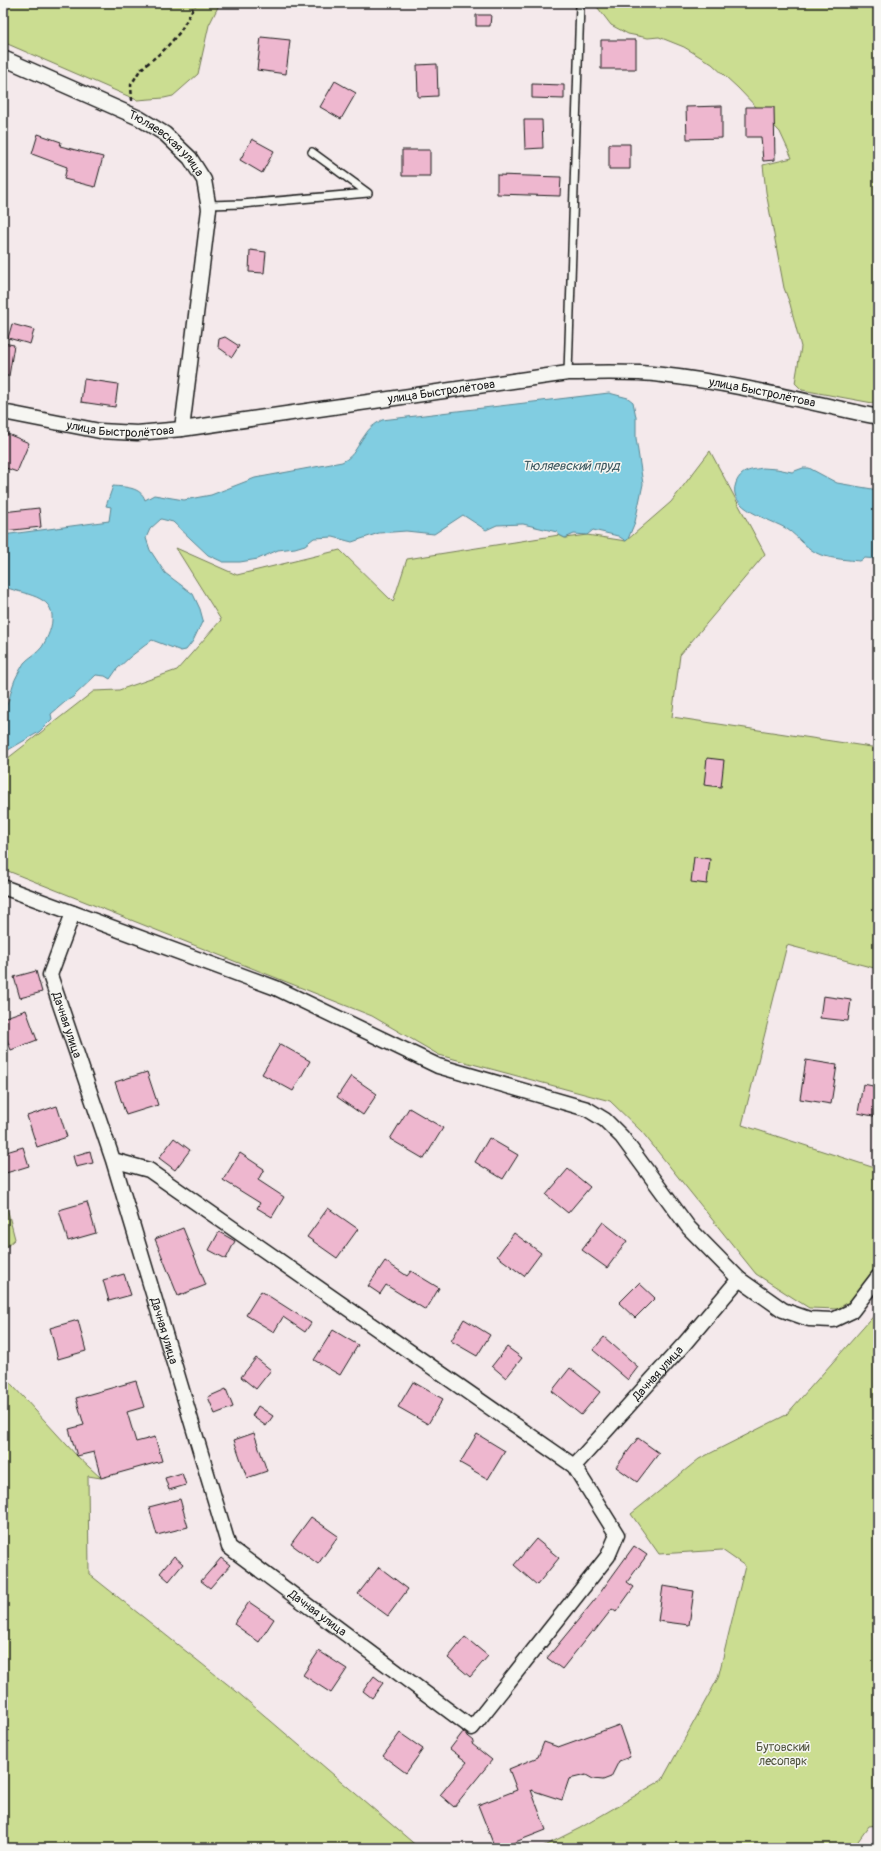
<svg xmlns="http://www.w3.org/2000/svg" width="881" height="1851" font-family="Pangolin,sans-serif">
<rect width="100%" height="100%" fill="#f4e9eb"/>
<filter id="ink" filterUnits="userSpaceOnUse"><feTurbulence type="fractalNoise" baseFrequency=".025" numOctaves="2"/><feDisplacementMap in="SourceGraphic" scale="8" xChannelSelector="R" yChannelSelector="G"/><feConvolveMatrix kernelMatrix="1 2 1 2 8 2 1 2 1" color-interpolation-filters="sRGB"/></filter>
<g filter="url(#ink)">
<path fill="#cbdd91" stroke="#747c56" d="M3,3H220L209,25L198,74L173,96L164,98L137,100L3,42Z
M592,3H878V404L802,390L795,383L801,347L790,304L784,288L766,192L763,165L792,158L780,132L738,88L712,64L684,47L659,37L648,38L628,34L611,25L598,8Z
M710,451L765,554L680,655L672,717L878,748V969L787,945L742,1125L878,1169V1264L851,1300L838,1309L809,1308L756,1274L642,1132L610,1101L439,1055L372,1016L3,869V762L94,691L119,690L177,670L221,620L176,548L237,575L340,550L393,602L407,559L559,535L565,538L587,535L626,541L671,502Z
M3,1192L15,1239L3,1250Z
M878,1311V1825L869,1826L853,1848H540L580,1828L662,1780L718,1678L745,1566L722,1550L659,1554L631,1514L699,1459L786,1415Z
M3,1375L77,1456L101,1478L88,1476L89,1574L236,1691L419,1848H3Z"/>
<path fill="#81cde1" stroke="#598692" d="M609,393L628,398L633,402L636,417V438L643,484L635,522L628,539L626,541L618,536L593,530L587,535L574,534L565,538L559,535L557,532L523,524L497,525L486,530L463,515L434,534L406,531L379,533L352,542L333,537L314,538L305,545L295,548L278,550L258,559L240,562H223L208,555L173,522L161,519L150,529L146,538L150,550L165,573L193,594L200,609L203,620L193,641L186,650L181,651L152,640L130,657L117,669L110,679L105,676L96,675L73,697L65,702L51,714L52,719L39,732L3,753V711C9,704 10,694 13,685C15,678 20,670 24,663C29,657 37,654 42,647C48,637 53,626 52,615C50,594 19,594 3,586V535L109,521L111,507L106,506L113,486C125,487 141,487 145,500L154,495L184,500L211,495L255,478L342,462C355,456 357,445 365,435C369,428 375,424 382,420Z
M763,468L777,469L792,472L803,468H809L837,483L878,490V559L865,558L860,561C848,560 833,559 821,555C807,550 799,537 787,529C771,519 726,509 736,483C741,470 751,470 763,468Z"/>
<path fill="#eeb7cf" stroke="#1c1c1c" d="M476,15H491L490,26H476Z
M261,37L290,40L286,74L257,70Z
M601,40H636V69H601Z
M437,64L438,96L418,97L417,65Z
M335,81L356,93L341,119L320,107Z
M532,84L564,85V99L532,98Z
M722,106V138L687,139L686,107Z
M746,107H774L775,160L763,161L761,137H746Z
M524,120H542L543,148L525,149Z
M38,134L61,142L60,146L103,157L95,187L64,179L67,167L32,154Z
M252,139L274,151L262,173L240,160Z
M609,144H630V169H609Z
M402,150H430V176H402Z
M497,175L561,177L560,196L497,194Z
M250,250L266,252L264,273L249,272Z
M12,324L34,330L30,344L8,338Z
M225,337L239,346L232,357L218,347L219,339Z
M3,343L14,345L9,376H3Z
M84,379L118,384L115,407L81,402Z
M3,432L29,443L17,472L3,467Z
M39,508L41,527L4,531L3,512Z
M707,758L724,760L721,787L704,785Z
M694,857L710,859L707,884L691,882Z
M36,971L42,992L20,998L14,977Z
M823,996L851,1000L848,1021L820,1018Z
M26,1010L37,1040L11,1050L3,1030V1018Z
M280,1044L310,1061L293,1091L262,1074Z
M806,1060L837,1065L831,1104L800,1099Z
M147,1072L158,1105L126,1115L115,1082Z
M351,1076L377,1094L363,1115L337,1097Z
M863,1084L878,1087V1117L858,1113Z
M57,1106L67,1137L37,1147L27,1116Z
M409,1108L443,1128L424,1159L390,1139Z
M174,1138L190,1150L175,1170L159,1158Z
M489,1138L518,1155L503,1179L475,1162Z
M23,1147L29,1166L6,1173L3,1164V1153Z
M90,1151L93,1163L76,1167L73,1156Z
M240,1153L264,1169L258,1180L284,1197L272,1217L257,1208L260,1203L223,1180Z
M568,1169L590,1187L568,1213L546,1195Z
M87,1202L96,1233L68,1241L59,1210Z
M328,1208L358,1229L337,1258L307,1237Z
M603,1222L627,1241L607,1268L582,1250Z
M183,1228L206,1285L178,1296L155,1239Z
M219,1232L235,1241L226,1259L209,1250Z
M514,1233L541,1253L524,1276L497,1256Z
M385,1261L407,1276L411,1271L439,1288L426,1310L386,1285L380,1294L368,1286Z
M124,1274L131,1295L109,1301L103,1280Z
M639,1283L655,1298L635,1318L619,1303Z
M261,1291L311,1323L305,1332L283,1317L274,1332L246,1315Z
M464,1319L490,1335L477,1356L451,1341Z
M78,1320L86,1351L58,1359L50,1328Z
M333,1330L358,1345L340,1375L314,1360Z
M604,1337L638,1367L628,1380L593,1350Z
M507,1347L522,1358L506,1378L492,1366Z
M256,1358L271,1370L256,1389L241,1377Z
M570,1368L600,1392L581,1415L552,1391Z
M136,1381L144,1407L127,1412L136,1442L155,1437L162,1461L101,1478L94,1452L77,1456L69,1429L84,1425L76,1398Z
M413,1382L443,1399L428,1424L398,1407Z
M226,1389L233,1407L215,1414L208,1397Z
M258,1406L273,1416L266,1426L252,1416Z
M254,1433L267,1471L247,1478L234,1440Z
M477,1434L505,1451L488,1479L460,1463Z
M638,1438L659,1453L637,1482L616,1467Z
M182,1473L186,1485L169,1490L165,1478Z
M180,1499L188,1527L157,1535L149,1507Z
M311,1517L338,1536L318,1564L291,1544Z
M536,1539L559,1558L537,1585L514,1565Z
M634,1546L647,1555L627,1582L634,1587L616,1612L612,1609L594,1632L592,1631L562,1669L547,1658L597,1597Z
M174,1556L183,1564L169,1581L160,1573Z
M221,1558L230,1565L210,1588L201,1581Z
M379,1567L408,1589L388,1616L358,1594Z
M663,1586L694,1591L689,1625L658,1621Z
M249,1602L274,1619L259,1642L234,1624Z
M465,1637L488,1656L470,1677L448,1658Z
M319,1651L347,1669L331,1693L303,1675Z
M374,1676L383,1683L372,1698L363,1691Z
M619,1725L630,1757L619,1761L611,1777L603,1780L593,1779L586,1775L569,1779L562,1800L531,1790L546,1830L500,1848H495L478,1805L517,1790L509,1769L538,1757L544,1742L558,1747Z
M463,1732L474,1741L472,1744L492,1760L454,1807L440,1795L467,1762L450,1749Z
M400,1733L423,1749L406,1773L383,1756Z"/>
<g fill="none" stroke-linecap="round" stroke-linejoin="round">
<defs>
<path id="service" d="M209,205L242,204L368,193L312,152
M568,373L580,4"/>
<g id="minor">
<path id="s1" d="M3,58L139,118L165,134L190,158L204,180L209,209L182,429"/>
<path id="s2" d="M3,412L100,431L137,433L182,429L568,373C599,373 631,371 662,375C735,383 807,402 878,417"/>
<path d="M3,887L276,988L438,1066L587,1109L605,1120L622,1137L689,1228L739,1279L783,1310L809,1319L833,1320L852,1311L878,1277"/>
<path id="s3" d="M73,913L50,975L113,1160L229,1547L472,1728L608,1556L617,1535L574,1466L149,1170L113,1160"/>
<path id="s4" d="M574,1466L685,1343L739,1279"/>
</g>
</defs>
<use href="#service" stroke="#1c1c1c" stroke-width="10"/>
<use href="#minor" stroke="#1c1c1c" stroke-width="17"/>
<path stroke="#1c1c1c" stroke-width="2.5" stroke-dasharray="4 3" stroke-linecap="butt" d="M132,101L131,85L140,70L164,50L180,32L196,3"/>
<use href="#service" stroke="#f6f6f2" stroke-width="7"/>
<use href="#minor" stroke="#f6f6f2" stroke-width="14"/>
</g>
</g>
<g text-anchor="middle" stroke-width="3" stroke-linejoin="round" paint-order="stroke">
<g font-size="12" fill="#1c1c1c" stroke="#f6f6f2">
<text dy="4" stroke="none"><textPath href="#s1" startOffset="186">Тюляевская улица</textPath></text>
<text dy="4" stroke="none"><textPath href="#s2" startOffset="443">улица Быстролётова</textPath></text>
<text dy="4" stroke="none"><textPath href="#s2" startOffset="767">улица Быстролётова</textPath></text>
<text dy="4" stroke="none"><textPath href="#s2" startOffset="119">улица Быстролётова</textPath></text>
<text dy="4" stroke="none"><textPath href="#s3" startOffset="119">Дачная улица</textPath></text>
<text dy="4" stroke="none"><textPath href="#s3" startOffset="440">Дачная улица</textPath></text>
<text dy="4" stroke="none"><textPath href="#s4" startOffset="125">Дачная улица</textPath></text>
<text dy="4" stroke="none"><textPath href="#s3" startOffset="776">Дачная улица</textPath></text>
</g>
<g font-size="12" fill="#51563f" stroke="#f6f6f2">
<text x="783" y="1751">Бутовский<tspan x="783" dy="14">лесопарк</tspan></text>
</g>
<g font-size="13" font-style="italic" fill="#3f5a61" stroke="#f6f6f2">
<text x="571" y="470">Тюляевский пруд</text>
</g>
</g>
<rect width="881" height="1851" fill="none" stroke="#f6f6f2" stroke-width="16"/>
<rect x="8" y="8" width="865" height="1835" fill="none" stroke="#1c1c1c" stroke-width="1.5" filter="url(#ink)"/>
</svg>
